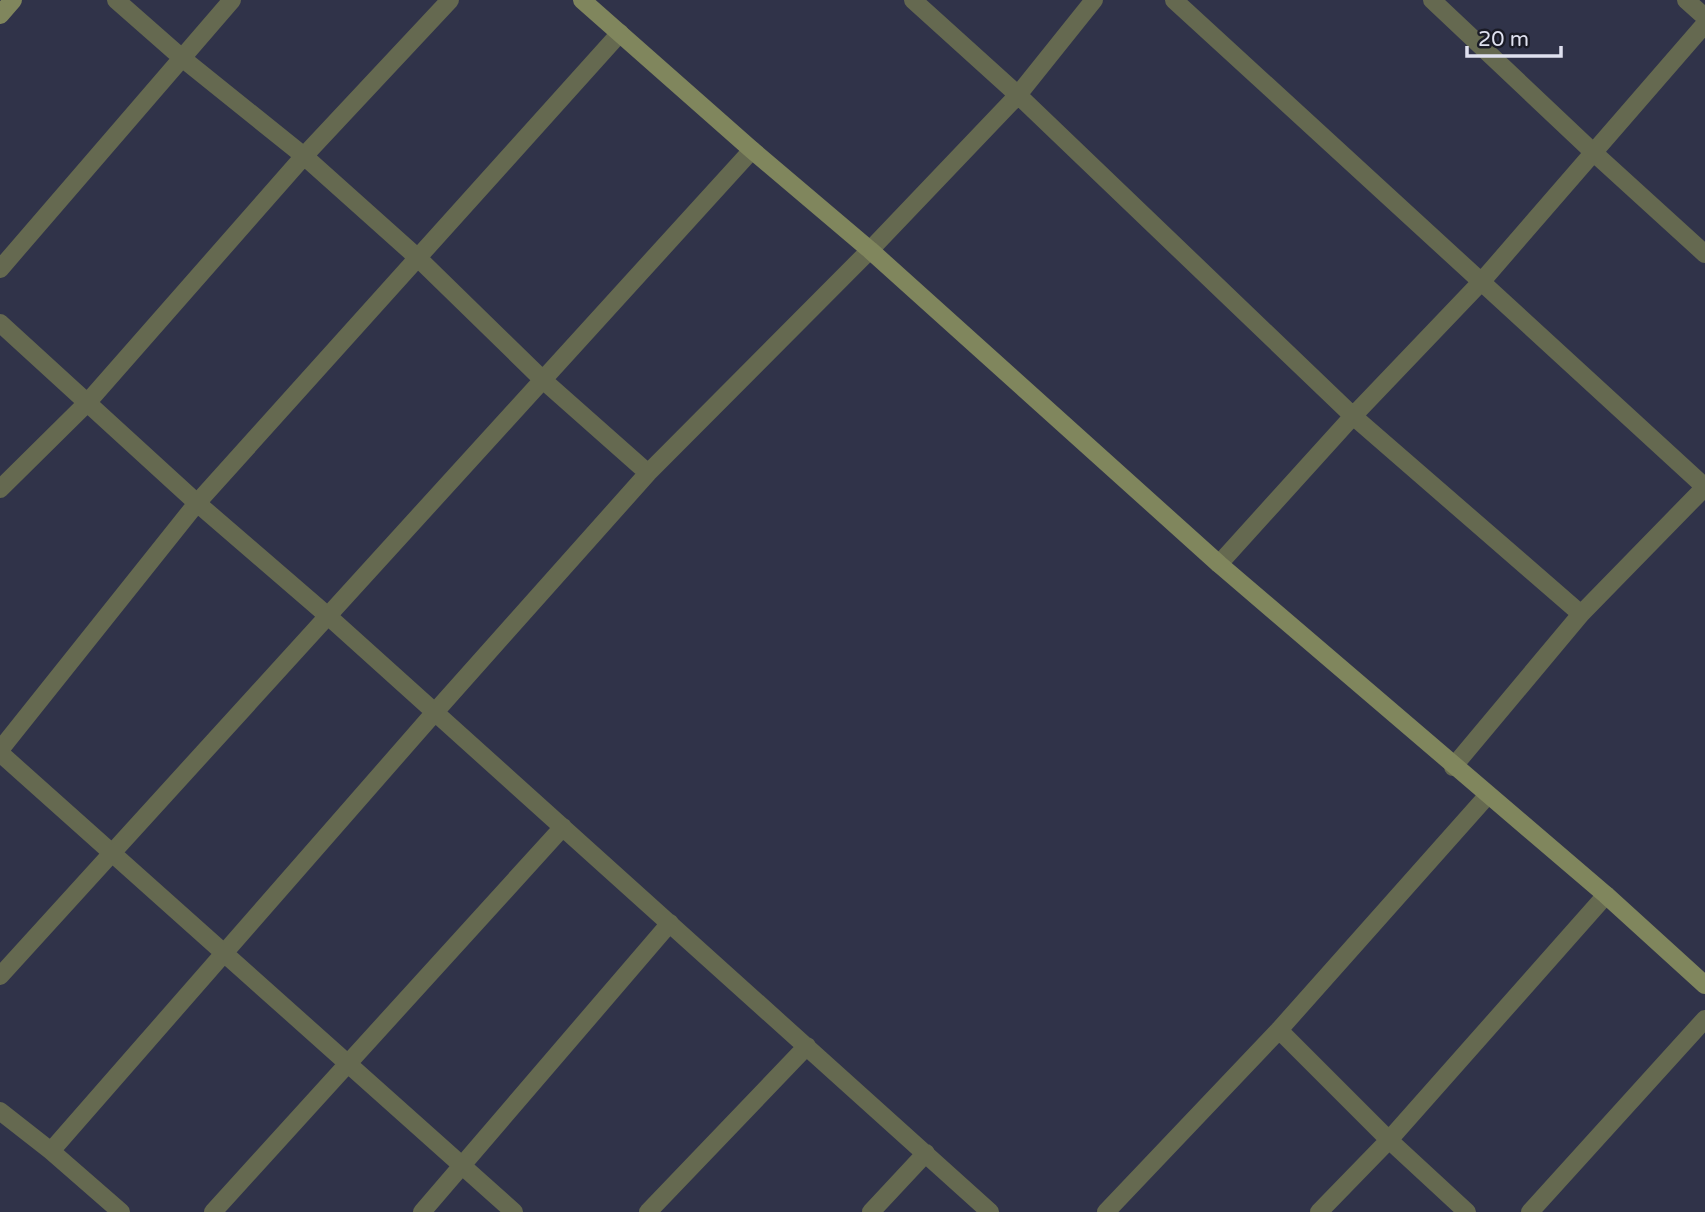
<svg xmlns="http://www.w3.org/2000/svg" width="1705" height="1212" font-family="'Varela Round',sans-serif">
<rect width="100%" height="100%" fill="#303349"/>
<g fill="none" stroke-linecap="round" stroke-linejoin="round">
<path stroke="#656950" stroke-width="18" d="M116,0L182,58L304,156L418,258L543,380L648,473
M913,0L1018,95L1353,416L1581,614
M1174,0L1705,487
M1432,0L1593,152L1705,254
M1686,0L1705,17
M0,269L232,0
M0,323L197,503L328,616L990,1212
M0,489L87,403L304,156L450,0
M1219,564L1353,416L1482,281L1705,24
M0,750L197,503L620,33
M0,753L514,1212
M1453,767L1581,614L1705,487
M0,976L752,150
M1279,1030L1389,1140L1467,1212
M0,1111L51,1151L121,1212
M51,1151L435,712L648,473L870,250L1018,95L1094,0
M213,1212L563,827
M422,1212L670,923
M648,1212L807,1046
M871,1212L926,1153
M1106,1212L1279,1030L1488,795
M1319,1212L1389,1140L1606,895
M1530,1212L1705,1019"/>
<path stroke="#80865d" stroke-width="18" d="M582,0L752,150L870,250L1219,564L1606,895L1705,985
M0,15L13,0"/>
</g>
<path d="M1467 46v10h94v-10" fill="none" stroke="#dfe1ef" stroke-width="3.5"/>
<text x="1478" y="46" font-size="21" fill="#dfe1ef" stroke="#1a1b26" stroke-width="5" paint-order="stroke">20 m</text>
</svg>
